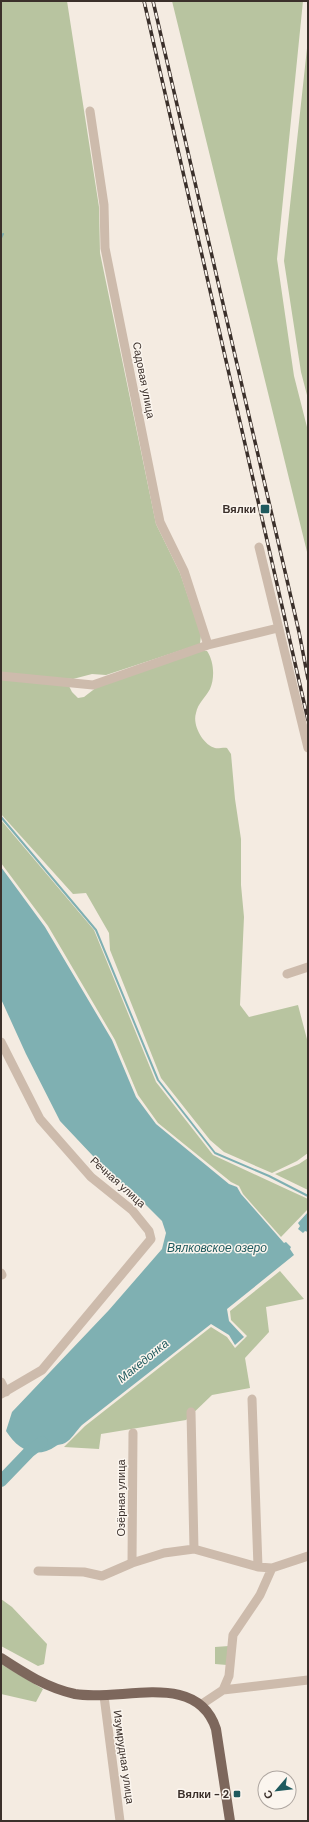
<svg xmlns="http://www.w3.org/2000/svg" width="309" height="1822" font-family="'DM Sans',sans-serif">
<rect width="100%" height="100%" fill="#f4ebe1"/>
<path fill="#b8c4a0" d="M1,1H67L99,207L100,253L156,524L180,573L201,635L200,644L106,675L92,674L73,679L1,674Z
M172,1H303L277,259L294,376L308,431V556Z
M308,39V399L301,372L284,261Z
M202,651H207C214,661 215,678 210,689C205,698 198,703 196,713C192,725 203,745 215,748C218,749 224,747 227,748L231,754L235,799L241,839V885L244,917L240,1005L249,1017L298,1005L308,1043V1153L297,1161L272,1173L224,1152L210,1140L161,1078L110,950L109,933L86,893L73,894L1,814V679L69,686L72,692L78,698L84,697L97,687Z
M1,820L94,930L156,1082L213,1155L308,1199V1209L281,1237L243,1194L239,1186L231,1182L158,1123L138,1095L115,1040L48,926L1,863Z
M308,1158V1190L275,1174L299,1164Z
M280,1271L304,1299L266,1307L269,1332L245,1358L250,1388L212,1395L186,1420L101,1434L99,1449L64,1447L85,1426L211,1327L227,1337L235,1348L247,1336L231,1320L230,1311Z
M1,1599L12,1607L47,1644L44,1664L38,1666L1,1646Z
M229,1646L227,1665L215,1664V1647Z
M1,1664L43,1689L36,1702L1,1694Z"/>
<path fill="#7fb0b2" d="M1,867L45,927L112,1040L136,1097L156,1124L229,1184L237,1187L241,1194L284,1243L286,1242L291,1247L290,1249L294,1255L227,1309L229,1321L244,1337L235,1345L229,1335L211,1324L82,1425C77,1430 71,1440 65,1443C62,1445 58,1444 56,1446C36,1460 18,1450 6,1431L12,1412L109,1310L162,1249L166,1233L162,1221L140,1199L109,1173L60,1121L26,1054L1,999Z
M308,1212V1232L305,1231L303,1233L298,1229L300,1226L298,1223Z"/>
<g fill="none" stroke-linecap="round" stroke-linejoin="round">
<path stroke="#7fb0b2" stroke-width="2" d="M1,238L3,234
M1,817L96,930L158,1080L215,1153L269,1176L308,1196"/>
<path stroke="#7fb0b2" stroke-width="12" d="M1,1481L29,1452L42,1442"/>
<path stroke="#cdbbac" stroke-width="9" d="M90,111L104,205L105,248L160,522L184,571L208,645
M259,547L308,748
M1,676L93,685L208,645L278,628
M287,974L308,967
M1,1042L40,1119L91,1177L132,1210L149,1231L151,1239L42,1370L1,1394
M1,1273L2,1275
M1,1382L6,1392
M252,1399L258,1567
M191,1412L194,1549
M132,1563L133,1433
M38,1571L84,1572L102,1576L132,1563L164,1553L194,1549L258,1567L272,1568
M223,1690L229,1676L233,1635L260,1595L272,1568L308,1556
M104,1696L120,1821
M202,1704L223,1690L308,1680"/>
<path stroke="#7d675c" stroke-width="10" d="M1,1658C24,1673 47,1688 75,1694C121,1702 197,1670 216,1729L230,1821"/>
<defs>
<path id="rail" d="M144,1L308,720
M153,1L299,632L308,679"/>
</defs>
<use href="#rail" stroke="#3b302b" stroke-width="3.5"/>
<use href="#rail" stroke="#fbf5ee" stroke-width="2" stroke-dasharray="6" stroke-linecap="butt"/>
</g>
<g fill="#1f5a5e" stroke="#fbf5ee" stroke-width="1.5">
<rect x="260" y="504" width="10" height="10" rx="2"/>
<rect x="233" y="1790" width="8" height="8" rx="2"/>
</g>
<g text-anchor="middle" stroke-width="3" stroke-linejoin="round" paint-order="stroke">
<g font-size="11" fill="#3b302b" stroke="#fbf5ee">
<text transform="translate(144 380) rotate(79)" y="4">Садовая улица</text>
<text transform="translate(118 1182) rotate(42)" y="4">Речная улица</text>
<text transform="translate(121 1498) rotate(-90)" y="4">Озёрная улица</text>
<text transform="translate(124 1757) rotate(82)" y="4">Изумрудная улица</text>
</g>
<g font-size="11" font-weight="bold" fill="#3b302b" stroke="#fbf5ee" text-anchor="end">
<text x="256" y="513">Вялки</text>
<text x="229" y="1798">Вялки - 2</text>
</g>
<g font-size="12" font-style="italic" fill="#1f5a5e" stroke="#fbf5ee">
<text x="217" y="1252">Вялковское озеро</text>
<text transform="translate(143 1361) rotate(-39)" y="4">Македонка</text>
</g>
</g>
<rect width="309" height="1822" fill="none" stroke="#3b302b" stroke-width="4"/>
<g transform="translate(277 1790) rotate(242)"><circle r="19" fill="#fbf5ee" stroke="#aea6a0"/>
<path d="M0-3L7 15L0 10L-7 15Z" fill="#1f5a5e"/>
<text y="-6" font-size="11" font-weight="bold" text-anchor="middle" fill="#3b302b">С</text>
</g>
</svg>
